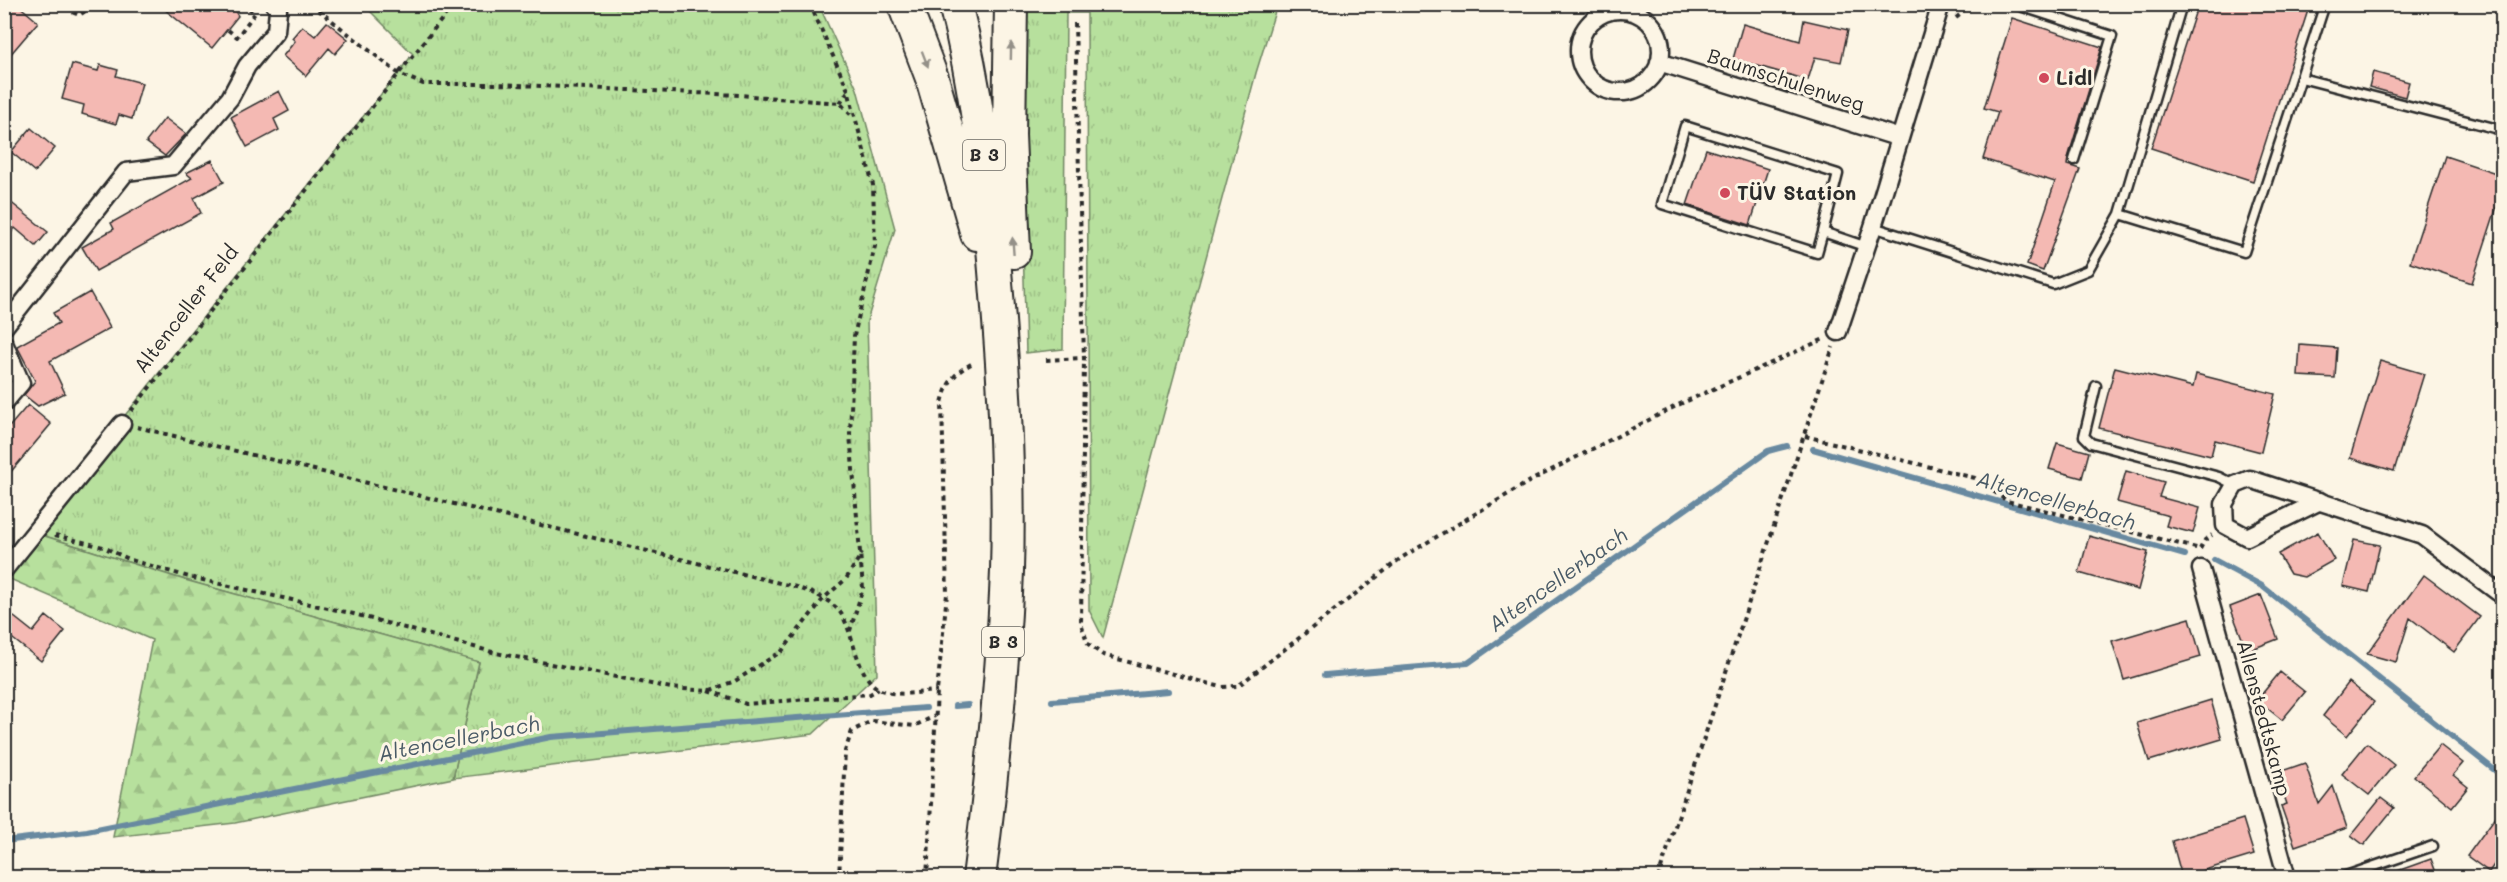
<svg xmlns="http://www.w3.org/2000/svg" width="2507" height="882" font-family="Mali,sans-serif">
<defs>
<pattern id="grass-tufts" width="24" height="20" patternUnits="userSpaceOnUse" patternTransform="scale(1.5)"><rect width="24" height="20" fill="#b7e09d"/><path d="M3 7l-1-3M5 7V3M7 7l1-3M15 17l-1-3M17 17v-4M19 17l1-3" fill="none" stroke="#9ec087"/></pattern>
<pattern id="forest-firs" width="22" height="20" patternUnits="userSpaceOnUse" patternTransform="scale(1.5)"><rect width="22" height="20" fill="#b7e09d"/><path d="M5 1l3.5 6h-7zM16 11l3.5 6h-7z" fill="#9ec087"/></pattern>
</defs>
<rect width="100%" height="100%" fill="#fcf5e5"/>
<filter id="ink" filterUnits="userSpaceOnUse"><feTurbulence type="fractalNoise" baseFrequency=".0167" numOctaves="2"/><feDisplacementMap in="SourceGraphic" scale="12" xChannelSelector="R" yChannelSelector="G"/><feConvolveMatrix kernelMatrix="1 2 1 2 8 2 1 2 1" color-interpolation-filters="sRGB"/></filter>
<g filter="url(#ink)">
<path fill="url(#grass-tufts)" stroke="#718664" stroke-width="1.5" d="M364,5H819L857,89L895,229L867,321L877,674L813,734L453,778L479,662L185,580L32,532L413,54Z
M1022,5H1277L1256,73L1103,638L1089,610L1087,13H1066L1063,349L1026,353L1020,132Z"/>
<path fill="url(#forest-firs)" stroke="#718664" stroke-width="1.5" d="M32,532L185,580L479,662L453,778L235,823L113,837L152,640L5,577Z"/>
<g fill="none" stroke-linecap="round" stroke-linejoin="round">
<path stroke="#6889a0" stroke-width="6" d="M1813,449L2185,555
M2214,560L2262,586L2502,776
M1325,675L1468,663L1768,451L1787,446
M1052,701L1168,691
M955,706L968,705
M4,841L87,831L551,737L926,708"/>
</g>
<path fill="#f4b9b3" stroke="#2b2b2b" stroke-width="1.5" d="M4,4H17L38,22L4,62Z
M158,4H231L238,16L212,48Z
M2198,4H2310L2253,181L2151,148Z
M2012,18L2102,47L2068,158L2067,165L2080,169L2043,271L2027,265L2055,182L1983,159L1998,112L1984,108Z
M1804,20L1848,30L1841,62L1815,57L1808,80L1733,59L1743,24L1800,41Z
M327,22L348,39L335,54L329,48L306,76L283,56L295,41L292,38L302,26L315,36Z
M72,64L98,71L100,65L118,70L116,76L142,83L132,119L119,115L116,124L82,114L84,105L62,99Z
M2373,72L2409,82L2405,97L2369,87Z
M279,91L289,111L274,119L279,130L247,147L231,117Z
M165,118L186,134L165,156L146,142Z
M31,128L55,148L35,172L11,152Z
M1706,149L1768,169L1750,225L1687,205Z
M2445,156L2502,175V191L2472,283L2410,262Z
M212,160L224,182L194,198L201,213L96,271L82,247L114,229L111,223L192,178L186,173Z
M4,197L48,232L36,246L15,228L4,241Z
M90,292L110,328L50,361L65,393L38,406L24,395L35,381L17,346L59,323L53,313Z
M2300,345L2337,348L2335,378L2298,376Z
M2380,361L2424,374L2394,471L2350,458Z
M2115,367L2193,387L2196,374L2275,394L2261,452L2215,440L2211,456L2099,428Z
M28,405L51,424L4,480V433Z
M2057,443L2089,452L2082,478L2049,469Z
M2126,471L2164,482L2159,497L2200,508L2193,533L2166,526L2169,516L2117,502Z
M2318,532L2334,560L2304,577L2290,574L2278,554Z
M2089,536L2148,552L2138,590L2079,573Z
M2354,540L2380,545L2369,592L2343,586Z
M2424,575L2480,617L2454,652L2410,618L2396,662L2367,654Z
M2261,595L2278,639L2247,651L2230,607Z
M4,609L33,632L46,616L65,631L41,661L4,632Z
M2190,618L2201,657L2124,680L2112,641Z
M2280,672L2305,692L2282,720L2257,700Z
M2349,682L2374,702L2347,736L2323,716Z
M2211,700L2222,739L2149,761L2137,723Z
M2367,743L2394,765L2369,795L2342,774Z
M2440,745L2463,763L2453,775L2468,787L2452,807L2414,776Z
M2305,763L2319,804L2333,786L2347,828L2295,846L2281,806L2287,804L2276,773Z
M2381,798L2394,808L2364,845L2351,835Z
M2502,808V853L2489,872L2467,856Z
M2243,819L2254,855L2182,877L2172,841Z
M2431,859L2438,878H2387L2386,875Z"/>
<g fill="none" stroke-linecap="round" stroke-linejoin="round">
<defs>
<path id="lane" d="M2014,4L2112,36L2074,160
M2301,78L2502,130
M2120,214L2244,252L2325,4
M1873,227L2053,284L2088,270L2120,214L2182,4
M1823,232L1817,253L1662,204L1685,126L1838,174L1823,232L1867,247
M2096,386L2084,436L2091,443L2219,477L2235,485
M2340,878L2433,846"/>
<path id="street" d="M1579 51a41 41 0 1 1 82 0a41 41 0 1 1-82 0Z
M1659,62L1900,138
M4,327L126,172L173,166L230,98L247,66L276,31L278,10L274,4
M1838,332L1873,227L1941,4
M4,343L21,383L4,403
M2320,501L2247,537L2225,525L2224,504L2235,485L2250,479L2422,535L2502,595
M2201,569L2287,878
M4,570L122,424"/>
<path id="highway" d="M904,4L932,78L977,234
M955,4C977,89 986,172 994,259C1003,363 1010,467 1007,571C1003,674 992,776 979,878
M1011,4L1009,135L1014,252"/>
</defs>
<use href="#lane" stroke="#2b2b2b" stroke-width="13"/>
<use href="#street" stroke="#2b2b2b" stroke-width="21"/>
<use href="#highway" stroke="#2b2b2b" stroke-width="36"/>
<path stroke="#2b2b2b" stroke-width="4" stroke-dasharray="4.5 4.5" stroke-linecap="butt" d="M72,4L71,9L74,13L79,15L84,12V4
M311,4L399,74L423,84H497L739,95L840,103L853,117
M810,4L848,90L873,185L875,246L854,336L850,434L863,588L849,634
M21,6V4
M1956,18L1962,13L1964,4
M1075,23L1084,358L1081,624L1088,644L1103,655L1221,687L1238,686L1401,558L1532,480L1678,405L1824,339
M228,30L237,37L255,13L244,4
M840,103L848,91
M1046,360L1084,358
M131,411L454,4
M137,427L796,587C812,593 829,598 840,612C854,631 856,679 881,690C898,697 919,692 937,691
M1805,436L1975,478L2007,501L2200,549
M55,535L103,547L131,560L189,577L350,613L496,653L671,688L708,691L735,681L782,651L824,598L846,579L862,553
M2200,549L2205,540L2212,535
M709,691L746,704L870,694L879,689
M839,878L845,751L852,731L872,721L914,726L935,716
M927,878L937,691L947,594L942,403C947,382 954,373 973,363
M1658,878L1833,347"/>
<use href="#lane" stroke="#fcf5e5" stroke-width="8"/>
<use href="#street" stroke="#fcf5e5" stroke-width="16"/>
<use href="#highway" stroke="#fcf5e5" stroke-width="32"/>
</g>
<defs><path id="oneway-solid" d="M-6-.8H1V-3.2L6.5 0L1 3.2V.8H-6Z" transform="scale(1.5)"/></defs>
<g fill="#949088">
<use href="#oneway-solid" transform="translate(1011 51) rotate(-89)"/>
<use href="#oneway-solid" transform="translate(925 59) rotate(69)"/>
<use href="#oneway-solid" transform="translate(1013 246) rotate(-94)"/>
</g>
</g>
<g fill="#d1495b" stroke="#fcf5e5" stroke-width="2">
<circle cx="2044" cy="78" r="6"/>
<circle cx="1725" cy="193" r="6"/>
</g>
<g text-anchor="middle" stroke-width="6" stroke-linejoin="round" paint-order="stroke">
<g fill="#fcf5e5" stroke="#6a6863" stroke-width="1.5">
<rect x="963" y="140" width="42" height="30" rx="4.5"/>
<rect x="982" y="627" width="42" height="30" rx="4.5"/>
</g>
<g font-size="18" font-weight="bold" fill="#2b2b2b">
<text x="984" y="161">B 3</text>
<text x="1003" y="648">B 3</text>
</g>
<g font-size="20" font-weight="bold" fill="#2b2b2b" stroke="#fcf5e5" text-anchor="start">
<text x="2056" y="85">Lidl</text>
<text x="1737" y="200">TÜV Station</text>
</g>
<g font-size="20" fill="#2b2b2b" stroke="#fcf5e5">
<text transform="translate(1786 80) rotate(18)" y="7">Baumschulenweg</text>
<text transform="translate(186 309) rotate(-52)" y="7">Altenceller Feld</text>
<text transform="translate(2264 718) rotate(75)" y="7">Allenstedtskamp</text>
</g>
<g font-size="21" font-style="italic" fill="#495a66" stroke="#fcf5e5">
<text transform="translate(2056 501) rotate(16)" y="7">Altencellerbach</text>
<text transform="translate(1558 580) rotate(-35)" y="7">Altencellerbach</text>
<text transform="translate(459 739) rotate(-11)" y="7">Altencellerbach</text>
</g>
</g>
<rect width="2507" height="882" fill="none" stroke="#fcf5e5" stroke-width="24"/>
<rect x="12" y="12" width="2483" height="858" fill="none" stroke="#2b2b2b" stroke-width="2" filter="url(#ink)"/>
</svg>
